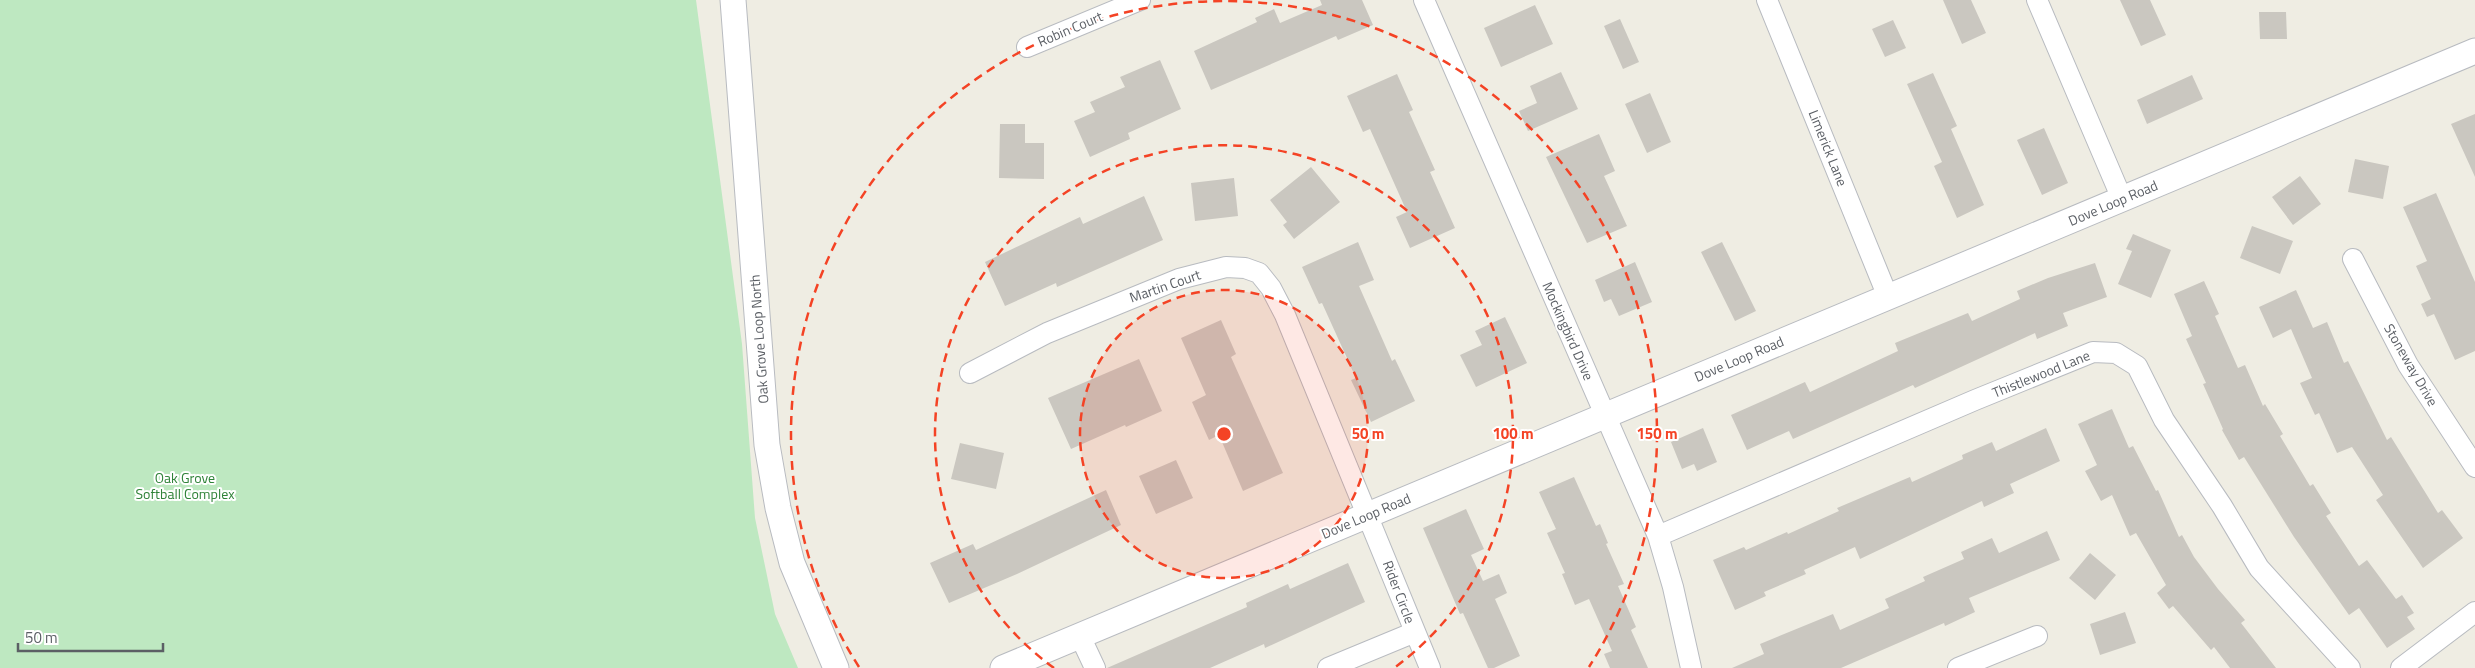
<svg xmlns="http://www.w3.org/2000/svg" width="2475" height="668" font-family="'Titillium Web',sans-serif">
<rect width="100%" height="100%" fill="#efede3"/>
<path fill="#bee8c1" d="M0,0H696L742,344L755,518L775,614L798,668H0Z"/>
<path fill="#cac7c0" d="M1320,0H1362L1373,25L1338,40L1336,36L1211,90L1194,51L1257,22L1255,18L1274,9L1280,23L1322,5Z
M1943,0H1971L1986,33L1962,44Z
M2120,0H2150L2166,35L2141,46Z
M1535,5L1553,44L1501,67L1484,28Z
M2259,12H2286L2287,39H2260Z
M1620,19L1639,62L1623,69L1604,26Z
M1893,20L1906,48L1885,57L1872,29Z
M1160,60L1181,109L1128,133L1130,139L1090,157L1074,121L1095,112L1090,102L1125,87L1120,77Z
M1561,72L1578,109L1528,131L1519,111L1537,103L1530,86Z
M1933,73L1957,126L1951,129L1984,205L1957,218L1934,166L1942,162L1907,84Z
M1397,74L1413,110L1409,112L1435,170L1430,172L1455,228L1410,248L1396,217L1407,212L1370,129L1363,132L1347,96Z
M2192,75L2203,99L2147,124L2137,100Z
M1650,93L1671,142L1647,153L1625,104Z
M2475,114V177L2451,124Z
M1000,124H1025V143H1044V179L999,178Z
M2044,128L2068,183L2042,195L2017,140Z
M1599,134L1615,171L1604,176L1627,226L1587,243L1546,157Z
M2355,159L2389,166L2383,199L2348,192Z
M1311,167L1340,202L1294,239L1283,225L1287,222L1270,200Z
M2300,176L2321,204L2293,225L2272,197Z
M1234,178L1238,216L1195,221L1191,183Z
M2436,193L2475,282V351L2455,360L2434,314L2427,317L2421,304L2431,299L2416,266L2427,261L2403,207Z
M1144,196L1163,240L1057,287L1056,283L1005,306L985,262L1080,217L1083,224Z
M2252,226L2293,241L2280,274L2240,258Z
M2133,234L2171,250L2151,298L2118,284L2132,251L2126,249Z
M1358,242L1374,280L1359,286L1392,361L1395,359L1415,401L1371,422L1351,380L1356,378L1322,303L1319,304L1302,267Z
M1722,242L1756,311L1735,321L1701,252Z
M1635,262L1652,302L1619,316L1611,299L1604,302L1595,280Z
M2095,263L2107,297L2063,313L2068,326L2037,339L2035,333L1915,388L1913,385L1793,439L1789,431L1747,450L1731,415L1805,382L1810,392L1898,351L1895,343L1968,313L1972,321L2020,299L2017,291L2048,278Z
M2204,281L2219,314L2215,316L2238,368L2245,365L2263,406L2265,404L2283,434L2280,436L2310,486L2313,484L2331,513L2326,516L2359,566L2367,560L2396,599L2402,595L2414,613L2407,617L2415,629L2387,648L2359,608L2349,615L2294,537L2244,457L2239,460L2222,430L2223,429L2203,384L2206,383L2186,339L2192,336L2174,294Z
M2296,290L2313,328L2327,322L2344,363L2348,361L2387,440L2391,437L2438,513L2442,510L2463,538L2423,568L2376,500L2383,495L2352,447L2337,453L2319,413L2315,415L2300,383L2312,378L2291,329L2273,338L2259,307Z
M1505,317L1527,363L1476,387L1460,355L1482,345L1475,331Z
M1221,320L1236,354L1231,357L1283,473L1243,491L1219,435L1209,440L1192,402L1206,395L1181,338Z
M1139,359L1162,411L1126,427L1125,425L1071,449L1048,398Z
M2112,409L2129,448L2133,446L2156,491L2158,490L2179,537L2182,535L2194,557L2218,589L2245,620L2241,623L2276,668H2230L2214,647L2211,650L2173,606L2169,609L2157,593L2166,585L2136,533L2130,536L2112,495L2101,501L2085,471L2097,465L2078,424Z
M1703,428L1717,462L1697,471L1694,464L1682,469L1671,442Z
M2046,428L2060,461L2010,484L2014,493L1984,507L1982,501L1860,559L1855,547L1804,570L1806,574L1764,592L1766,596L1735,610L1713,560L1744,547L1746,550L1787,532L1788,534L1839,511L1837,508L1910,477L1912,482L1963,459L1962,455L1992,442L1996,451Z
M960,443L1004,453L996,489L951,479Z
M1176,460L1193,498L1156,514L1139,476Z
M1574,477L1596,526L1600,524L1608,543L1606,544L1624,584L1618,586L1636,627L1631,630L1648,668H1610L1604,654L1612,651L1589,599L1575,605L1562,574L1565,573L1547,533L1556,529L1539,492Z
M1106,490L1121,525L1017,574L949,603L930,563L973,544L976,550Z
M1466,509L1484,549L1471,555L1483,581L1499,574L1507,593L1495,599L1520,656L1494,668H1488L1463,613L1460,614L1423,528Z
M2047,531L2060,560L1969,598L1975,612L1945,626L1944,623L1841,668H1732L1764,654L1760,644L1833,614L1840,630L1889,608L1885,599L1925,581L1923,577L1964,559L1961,552L1992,538L1999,553Z
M2090,553L2116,575L2095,600L2069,578Z
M1348,563L1365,602L1265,648L1264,644L1210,668H1107L1247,607L1246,603L1288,584L1290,589Z
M2125,612L2136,643L2100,655L2090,624Z"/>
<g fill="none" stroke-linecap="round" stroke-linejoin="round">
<defs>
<path id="minor" d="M1424,0L1658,536L1673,587L1691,668
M1767,0L1888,297
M2037,0L2122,199
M1027,47L1140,0
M2353,259L2408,365L2475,467
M970,373L1047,333L1179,279L1226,267L1245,268L1259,273L1271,288L1285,315L1430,668
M1658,536L1975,400L2093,352L2116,353L2137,366L2164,420L2222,506L2259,568L2350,668
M1080,636L1095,668
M1328,668L1415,632
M1958,668L2037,636
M2401,668L2475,612"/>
<path id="tertiary" d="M733,0L767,445L778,508L792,563L836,668
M1003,668L2475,51"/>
</defs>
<use href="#minor" stroke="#b8bbc0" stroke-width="22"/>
<use href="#tertiary" stroke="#b8bbc0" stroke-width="27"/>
<use href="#minor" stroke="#fff" stroke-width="20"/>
<use href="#tertiary" stroke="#fff" stroke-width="25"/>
</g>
<circle cx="1224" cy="434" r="144" fill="#f44325" fill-opacity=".12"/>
<g fill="none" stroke="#f44325" stroke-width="2.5" stroke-dasharray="9 6">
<circle cx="1224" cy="434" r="144"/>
<path d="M1054 668A289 289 0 1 1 1394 668"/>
<path d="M859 667A433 433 0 1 1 1589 667"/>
</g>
<g text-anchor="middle" stroke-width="4" stroke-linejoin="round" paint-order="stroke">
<g font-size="14" fill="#5b5f65" stroke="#fff">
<text transform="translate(1070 29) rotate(-23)" y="5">Robin Court</text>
<text transform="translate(1828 148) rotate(68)" y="5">Limerick Lane</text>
<text transform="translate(2113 203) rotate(-23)" y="5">Dove Loop Road</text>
<text transform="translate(1165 286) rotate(-19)" y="5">Martin Court</text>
<text transform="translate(1568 331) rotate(66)" y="5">Mockingbird Drive</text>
<text transform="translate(759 339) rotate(-94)" y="5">Oak Grove Loop North</text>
<text transform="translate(1739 359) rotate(-23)" y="5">Dove Loop Road</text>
<text transform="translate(2411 365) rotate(60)" y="5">Stoneway Drive</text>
<text transform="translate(2041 374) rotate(-22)" y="5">Thistlewood Lane</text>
<text transform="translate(1366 516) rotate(-23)" y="5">Dove Loop Road</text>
<text transform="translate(1399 592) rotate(69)" y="5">Rider Circle</text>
</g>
<g font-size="14" fill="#2f8238" stroke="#fff">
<text x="185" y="483">Oak Grove<tspan x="185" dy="16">Softball Complex</tspan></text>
</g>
</g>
<circle cx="1224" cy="434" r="8" fill="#f44325" stroke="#fff" stroke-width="2.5"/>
<g font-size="15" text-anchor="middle" font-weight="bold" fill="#f44325" stroke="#fff" stroke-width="4" stroke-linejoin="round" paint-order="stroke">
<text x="1368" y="439">50 m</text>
<text x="1513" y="439">100 m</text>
<text x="1657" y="439">150 m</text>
</g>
<path d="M18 643v8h145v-8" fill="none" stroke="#5b5f65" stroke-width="2.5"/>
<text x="25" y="643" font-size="15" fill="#5b5f65" stroke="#ffffff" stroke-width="4" paint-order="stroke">50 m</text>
</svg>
